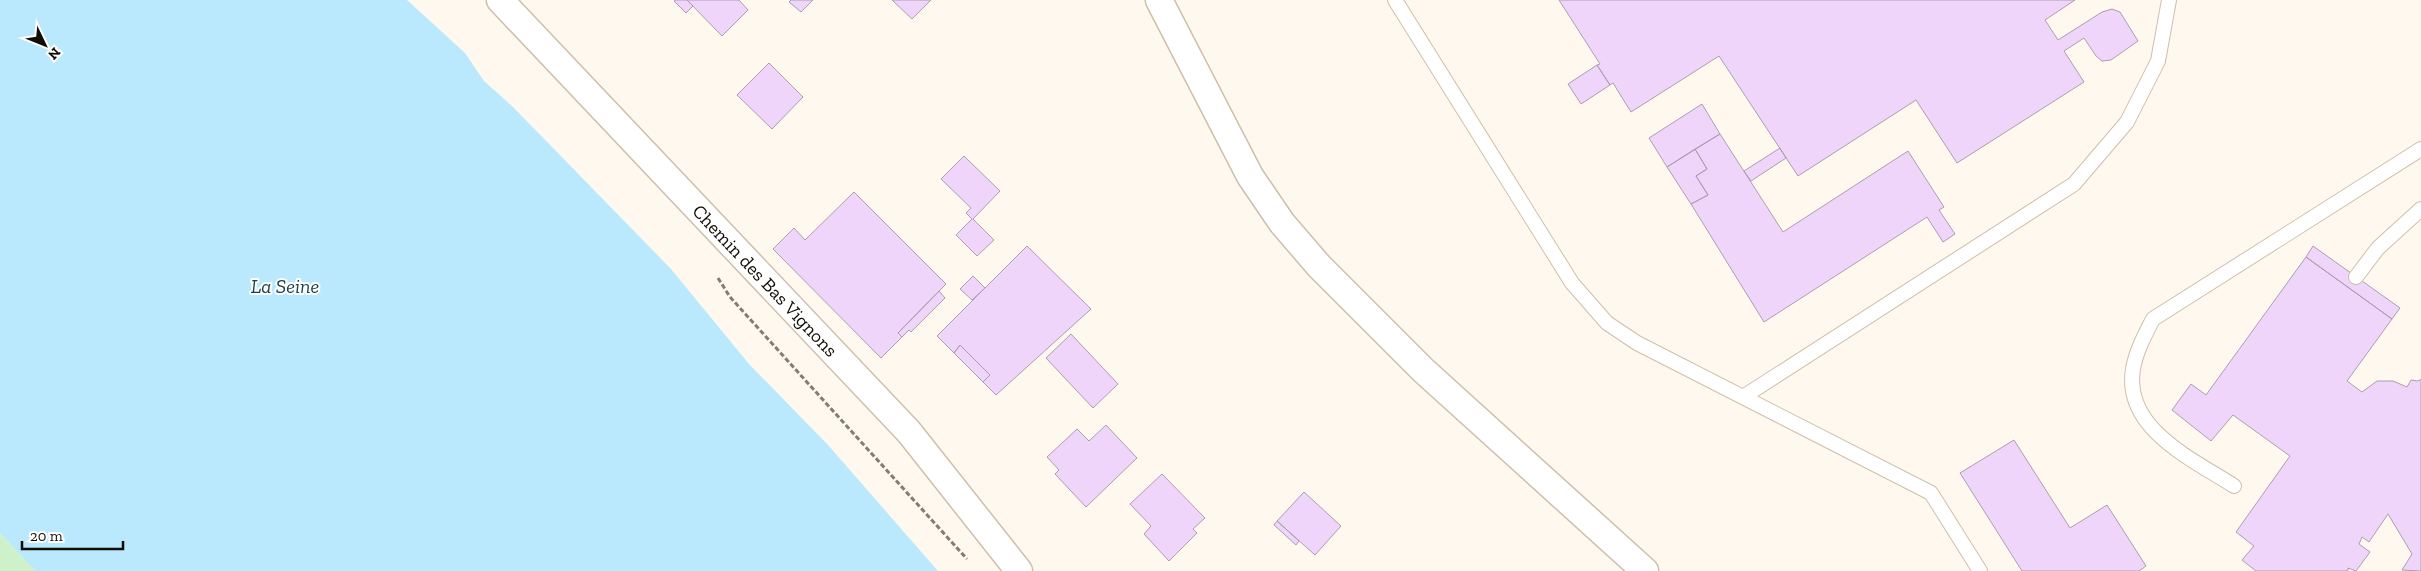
<svg xmlns="http://www.w3.org/2000/svg" width="2421" height="571" font-family="'Zilla Slab',serif">
<rect width="100%" height="100%" fill="#fef8ef"/>
<path fill="#cef1c9" d="M0,533L35,571H0Z"/>
<path fill="#bae9fe" d="M0,0H407L465,53L484,81L513,107L671,269L749,364L828,445L938,571H35L0,533Z"/>
<path fill="#f0d5fa" stroke="#ac9db1" d="M676,0H687L693,6L686,13L674,1Z
M687,0H739L748,10L722,36Z
M791,0H813L801,12L789,2Z
M892,0H931L912,19Z
M1559,0H2075L2045,20L2058,40L2102,12L2112,9L2120,12L2138,41L2111,60L2102,61L2096,56L2084,38L2064,51L2084,82L1957,163L1916,100L1798,176L1719,56L1631,112L1613,83L1610,85L1597,65L1600,64Z
M769,63L803,97L772,129L737,95Z
M1597,65L1610,85L1581,104L1568,84Z
M1702,104L1720,134L1667,167L1649,138Z
M1720,134L1783,232L1908,151L1944,207L1939,210L1955,234L1943,242L1927,217L1764,322L1691,204L1708,195L1696,176L1707,169L1695,149Z
M1780,148L1786,158L1751,181L1744,171Z
M1695,149L1707,169L1696,176L1708,195L1691,204L1667,167Z
M964,156L1000,191L973,219L994,240L977,256L956,235L972,219L966,213L971,208L941,179Z
M854,192L946,284L898,333L902,337L881,358L773,249L794,228L805,240Z
M1027,246L1091,309L996,395L983,382L990,375L960,345L954,353L937,336Z
M2313,246L2400,308L2392,319L2306,257Z
M2306,257L2392,319L2347,381L2362,392L2377,381H2393L2407,387L2411,380L2418,381L2421,379V571L2402,570L2412,554L2388,514L2369,542L2362,537L2359,544L2370,552L2356,571L2348,568V571H2256L2242,560L2254,546L2236,532L2290,456L2233,415L2211,441L2172,410L2191,384L2206,395Z
M973,276L985,288L972,300L960,289Z
M939,291L945,298L911,332L909,330L902,337L898,333Z
M1071,334L1118,384L1093,408L1046,358Z
M960,345L990,375L983,382L954,353Z
M1106,425L1137,458L1086,507L1055,474L1059,470L1047,457L1077,429L1089,441Z
M2014,440L2070,528L2107,505L2146,566L2139,571H2022L1960,473Z
M1162,474L1205,518L1193,529L1197,533L1169,561L1144,534L1151,526L1130,504Z
M1304,492L1341,526L1315,555L1277,521Z
M1277,521L1299,541L1296,545L1274,525Z"/>
<g fill="none" stroke-linecap="round" stroke-linejoin="round">
<defs>
<path id="service" d="M1395,0L1572,283L1607,323L1637,343L1931,493L1980,571
M2356,277L2378,248L2421,209
M1743,397L2074,184L2127,122L2158,61L2169,0
M2234,486C2194,460 2123,429 2133,369C2136,351 2145,335 2153,319L2421,149"/>
<g id="minor">
<path id="s1" d="M500,0L909,432L1019,571"/>
<path d="M1159,0L1250,176L1282,223L1319,266L1423,370L1645,571"/>
</g>
</defs>
<use href="#service" stroke="#cebfab" stroke-width="16"/>
<use href="#minor" stroke="#cebfab" stroke-width="29"/>
<path stroke="#827d75" stroke-width="3" stroke-dasharray="5 2.5" stroke-linecap="butt" d="M718,278L730,297L967,559"/>
<use href="#service" stroke="#fff" stroke-width="14"/>
<use href="#minor" stroke="#fff" stroke-width="26"/>
</g>
<g text-anchor="middle" stroke-width="4" stroke-linejoin="round" paint-order="stroke">
<g font-size="19" fill="#110c06" stroke="#fff">
<text dy="7" stroke="none"><textPath href="#s1" startOffset="386">Chemin des Bas Vignons</textPath></text>
</g>
<g font-size="20" font-style="italic" fill="#1b414f" stroke="#fff">
<text x="285" y="293">La Seine</text>
</g>
</g>
<g transform="translate(45 45) rotate(133)" stroke="#ffffff" stroke-width="4" paint-order="stroke">
<path d="M0-4L9 19L0 12L-9 19Z" fill="#110c06"/>
<text y="-8" font-size="14" font-weight="bold" text-anchor="middle" fill="#110c06">N</text>
</g>
<path d="M22 541v8h101v-8" fill="none" stroke="#110c06" stroke-width="2.5"/>
<text x="30" y="541" font-size="15" fill="#110c06" stroke="#ffffff" stroke-width="4" paint-order="stroke">20 m</text>
</svg>
